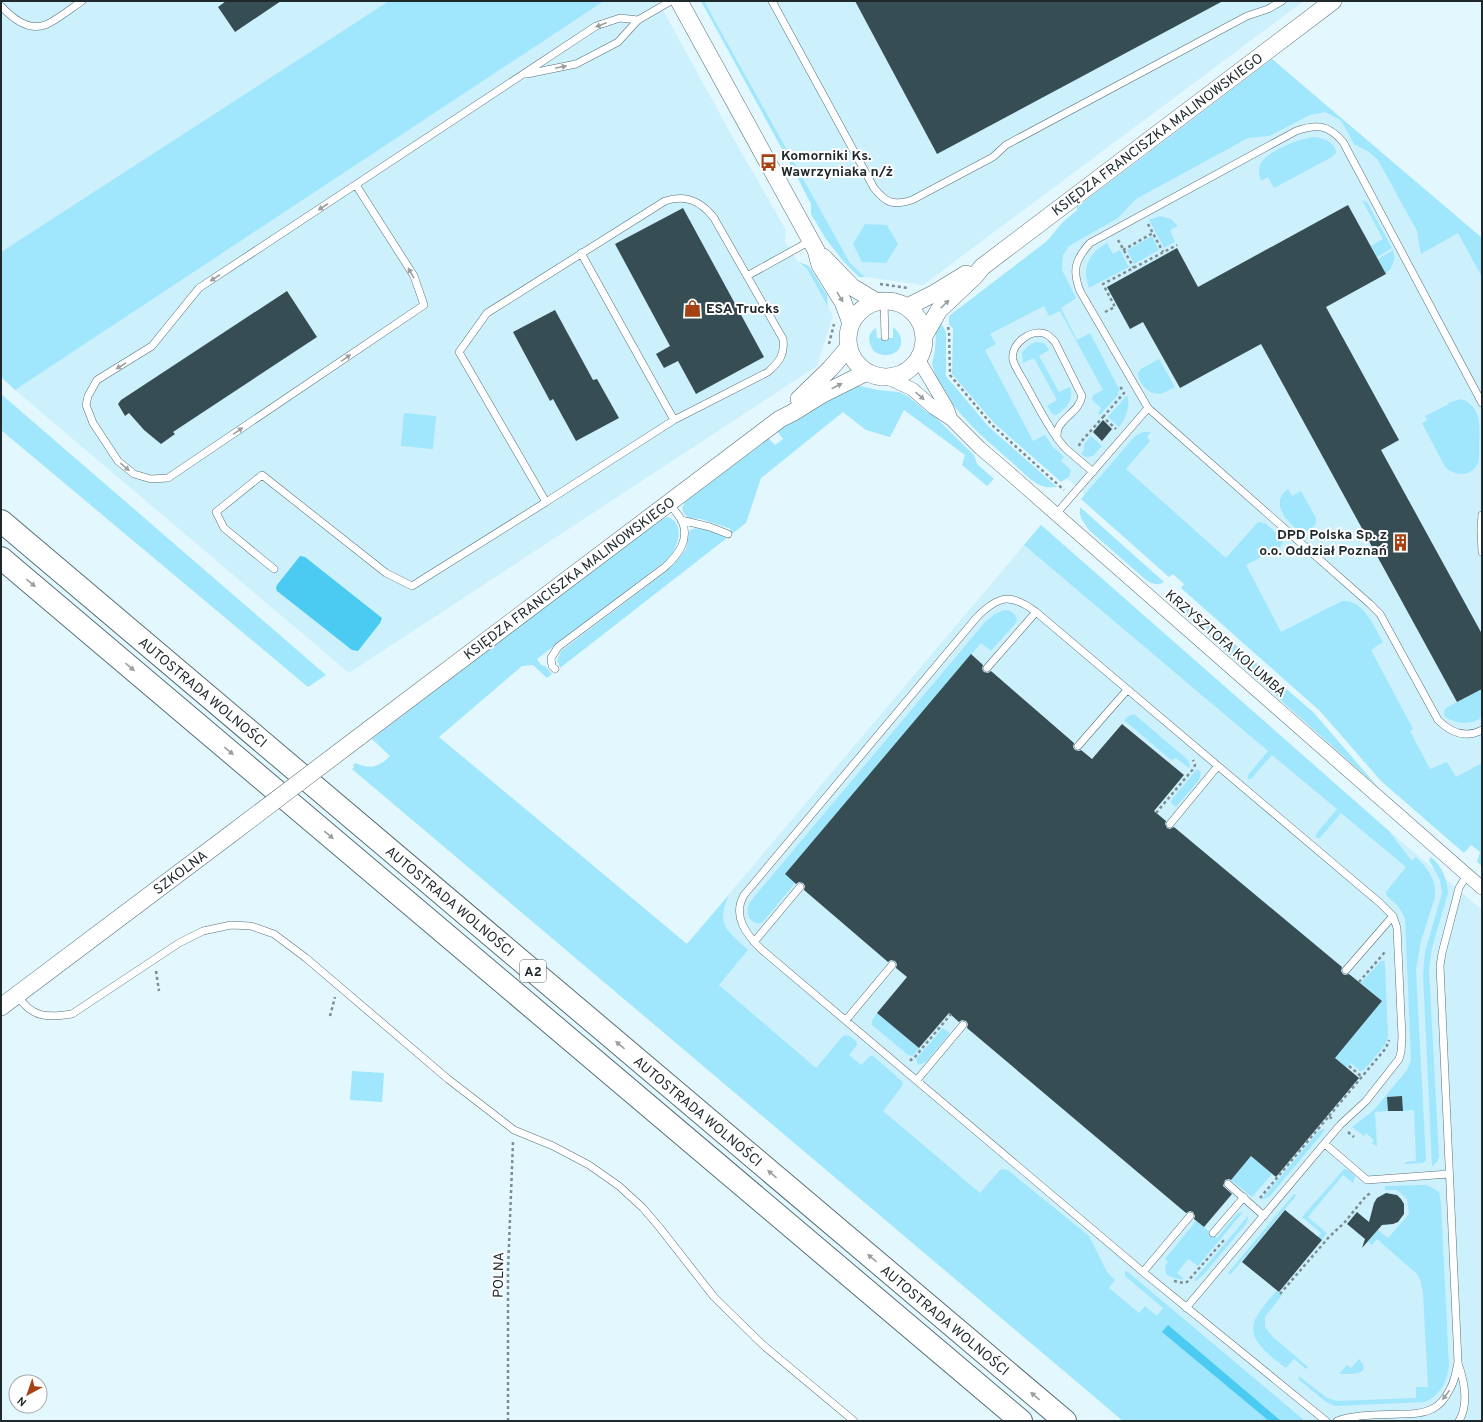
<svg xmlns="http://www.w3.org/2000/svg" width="1483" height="1422" font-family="Overpass,sans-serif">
<rect width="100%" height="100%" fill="#e2f7fe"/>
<path fill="#cdf0fd" d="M1,1H389L1,252Z
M604,1H658L731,134L786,230L785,241L800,265L807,269L833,316L817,366L349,673L15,390Z
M704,1H1304L923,285L865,277L850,263Z
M1286,72L1482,238V844L1012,430L973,382L974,310Z
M1041,525L1389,831L1482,910V1421H1234L839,1148L741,1004L680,952Z"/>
<path fill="#a0e6fd" d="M389,1H604L15,390L1,377V252Z
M701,1H704L850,263L865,277H859L844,262L826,239L811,214V204L793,169Z
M1272,59L1482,238V277L1458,233L1421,254L1417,231L1378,160L1369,152L1354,144L1342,122L1339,119L1325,112L1310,115L1269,136L1248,138L1136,199L1118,218L1069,246L1063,255L1062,270L1076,298L1061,308L1077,340L1090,333L1119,389L1118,395L1100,415L1098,413L1101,408L1092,400L1093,395L1103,390L1060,311L1049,316L1044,306L990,334L996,344L985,350L1033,441L1045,435L1052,446L1064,457L1061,461L1071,470L1069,477L1061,482L994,423L952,374L953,329L949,324V316L1047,241L1062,223L1077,210V207Z
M1316,137C1324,139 1336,142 1336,153L1332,157L1274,188L1268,177L1261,181C1259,175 1258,169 1261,163C1268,151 1302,137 1316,137Z
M1362,200L1367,202L1392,248L1377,257L1371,246L1383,239Z
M1160,216L1171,219L1178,226L1170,230L1175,242L1164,248L1149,220Z
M865,224L887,225L898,244L886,263L862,262L853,244Z
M1152,236L1159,250L1134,264L1127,250Z
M1107,243L1113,254L1120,250L1129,267L1089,288C1081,268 1089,253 1107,243Z
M1393,250C1396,260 1393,267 1386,274L1378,259Z
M798,262L809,266L827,295L828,307L807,269Z
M940,321L946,332V376L988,426L1057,487C1051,487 1047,488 1042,486C1032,482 1023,472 1015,465C991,444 966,424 948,398V395L937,380L932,364L935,350L936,333Z
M893,327C912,343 895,363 875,352C868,344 866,334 876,328L877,338H893Z
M1035,342L1044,343L1049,350L1039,356L1059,392L1070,387C1075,399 1066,409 1056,415L1052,414L1047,406L1057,400L1034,358L1023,363L1022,353L1028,346Z
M1159,359L1175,387C1170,389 1165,393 1159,394C1149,394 1138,383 1138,373L1141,369Z
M856,385L878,390L899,392L909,397L928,413L930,412L974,455L977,464L994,479L987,486L962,465L965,455L904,410L890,437L866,430L843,412L761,478L746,523L560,668L557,660L561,651L664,573L675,563L686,549L690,530C701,524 717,534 727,538L731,529L701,519L689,518L684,514L682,508L685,502L768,438L775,445L783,439L777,431L797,416Z
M1,394L326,675L308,687L1,430Z
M1127,395C1131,406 1126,418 1119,427L1108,417Z
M1461,399C1482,406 1480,428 1479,446C1479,452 1480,459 1477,465C1470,477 1454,476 1445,467L1422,423L1427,420L1425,416L1449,404L1448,403Z
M404,413L436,416L433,449L401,446Z
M1143,432H1151L1147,437L1150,441L1126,469L1226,558L1258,522L1265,523L1282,538L1283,542L1280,547L1246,565L1281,632L1342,601C1364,599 1374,627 1383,642L1371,650L1413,729L1410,731L1430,769L1447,762L1456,777L1482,763V866L1477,862L1480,852L1471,845L1464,853L1381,781L1320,711L1181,588L1184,584L1173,574L1169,577L1081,499L1134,437Z
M1091,436L1102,446L1093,456L1086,457L1081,454L1084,450V444Z
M1288,489L1292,496L1301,491L1316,518V524L1310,530L1301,532C1287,523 1269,503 1288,489Z
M1080,507L1164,582C1157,586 1152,584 1146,580L1089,530L1081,518L1080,514Z
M667,517C685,522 679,544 671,555C668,559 663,563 659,566L537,659L541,665L545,666L552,674L547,678L533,665L522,666L439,737L687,944L729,895C715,925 728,931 748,950L719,985L816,1068L843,1036C849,1034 852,1038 856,1041L857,1045L849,1055L861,1065L870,1056H873L903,1082L902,1086L883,1111L980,1193L1000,1170L1003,1169L1009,1171L1089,1236L1107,1272L1115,1280L1109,1288L1139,1313L1145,1306L1157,1316L1163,1308L1125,1276V1271L1128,1272L1305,1421H1123L352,769L354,767L353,765L356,763C370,770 379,767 390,756L372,739L657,522Z
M1041,525L1389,831L1412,861L1416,857C1428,869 1437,880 1435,897L1421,941L1416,970L1426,1160L1423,1163L1405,1164V1162L1416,1161L1414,1110L1403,1111L1402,1096L1388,1097V1111L1375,1112L1377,1147L1372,1143L1374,1140L1366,1133L1364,1136L1352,1127L1373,1111L1407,1070L1411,1061L1405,918L1398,906L1387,896L1386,892L1406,867L1341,813L1320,838H1316V834L1337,809L1272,755L1251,779H1248V775L1268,751L1024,545Z
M1176,593L1313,712L1377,786L1181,612C1175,606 1172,600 1176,593Z
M1004,610C1010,610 1016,613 1017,620L1015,624L991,651L981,643L785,874L795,883L763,922C752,927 746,916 748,906C749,903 752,900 754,897L986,621L995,614Z
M1482,689V718C1470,725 1456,724 1445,717L1444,712L1446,708Z
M1134,714L1188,760L1190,765L1189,768L1176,758L1171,760L1124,720L1127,717Z
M1197,769L1201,772L1199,780L1176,807L1171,803L1172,799Z
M1431,857C1442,866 1447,879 1448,893L1432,948L1429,969L1439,1157L1437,1162L1432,1166L1423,974L1425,952L1442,893L1440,880L1429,860Z
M1381,961H1384L1385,964L1388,1035L1385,1045L1364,1070L1360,1071L1351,1063L1346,1068L1335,1058L1382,1001L1361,983Z
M877,1013L919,1048L913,1056L908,1055L872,1025V1021Z
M943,1028L950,1033L926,1062L918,1065L916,1059Z
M352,1071L384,1073L382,1102L350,1100Z
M1323,1129L1325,1130L1270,1196L1261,1200L1319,1131Z
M1251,1156L1272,1174L1252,1197L1231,1180Z
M1344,1169C1350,1170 1352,1173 1355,1177L1353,1183L1343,1175L1308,1217L1327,1233L1322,1240L1318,1237L1321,1233L1302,1217Z
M1425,1185L1429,1186L1439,1192L1441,1204L1449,1366C1447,1381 1440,1397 1424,1402L1335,1406L1326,1402L1298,1379L1300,1377L1327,1398L1337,1401L1416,1398V1387H1428L1423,1293L1420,1279L1417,1274L1377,1239L1372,1245L1368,1242L1378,1230L1388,1238L1409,1214L1407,1199L1397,1190H1385V1186Z
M1294,1194L1296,1196L1230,1275L1228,1273Z
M1243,1212L1198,1266L1188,1259L1177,1273L1184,1279C1178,1280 1172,1278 1166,1274L1165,1266L1168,1262L1165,1259L1196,1221L1217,1238L1238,1213Z
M1248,1216V1219L1246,1224L1204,1274L1196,1281L1194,1280Z
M1276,1291L1282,1295L1265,1317V1327L1272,1336L1308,1367L1306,1369L1294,1359L1286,1368C1271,1356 1243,1339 1257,1316C1262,1307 1270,1299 1276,1291Z
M1359,1359C1374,1376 1349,1374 1339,1374L1347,1365L1351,1368Z"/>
<path fill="#4bcbf1" d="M300,556L305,557L382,618L380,623L358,651L352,650L277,591L276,588L277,585Z
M1168,1325L1281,1421H1269L1162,1332Z"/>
<path fill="#374d54" d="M226,1H281L235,32L218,7Z
M855,1H1223L937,154Z
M1348,205L1386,274L1326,307L1399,440L1381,450L1482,634V689L1457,702L1261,344L1180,388L1143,322L1130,329L1107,287L1177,248L1198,287Z
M683,208L764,357L696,394L678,361L664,368L656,354L670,346L615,244Z
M287,291L317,337L173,432L175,434L161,444L144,430L129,413L125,416L118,404L121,400Z
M555,310L593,380L597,379L619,418L576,441L553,399L550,401L513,332Z
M1103,420L1112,429L1102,441L1093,432Z
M971,654L983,665L982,669L984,672L988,673L991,671L1074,743L1073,747L1075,750L1079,751L1081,750L1092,759L1122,724L1184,775L1154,811L1166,821L1165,824L1167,828L1170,829L1174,827L1342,967L1341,971L1343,974L1345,975L1349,974L1382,1001L1335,1058L1359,1078L1276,1177L1251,1156L1231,1180L1229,1179L1225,1180L1223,1186L1232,1194L1204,1227L1194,1219L1195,1216L1193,1212L1190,1211L1186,1213L967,1028L968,1024L966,1021L962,1020L959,1022L949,1013L919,1048L877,1013L907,977L896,968L897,964L895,961L891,960L888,962L804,890L805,886L803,883L799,882L796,884L785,874Z
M1402,1096L1403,1111H1388L1387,1097Z
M1386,1193L1397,1195L1401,1199L1404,1204V1214L1398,1222L1393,1224L1382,1225L1362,1248L1365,1239L1347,1224L1357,1212L1369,1222L1374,1203L1377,1198Z
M1285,1210L1322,1240L1279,1292L1242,1262Z"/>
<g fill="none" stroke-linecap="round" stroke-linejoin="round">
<defs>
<path id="service" d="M772,1L874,188C886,203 893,206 912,200L993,157L1006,145L1247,16L1268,9L1282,1
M1,6C12,18 28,31 45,25C54,22 73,7 82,1
M527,74L576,64L601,51L618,42L638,20L671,1
M356,185L414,276L424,305L168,478L151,479L134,474L118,461L93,423L86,405L88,396L97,380L152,346L199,288L596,26L620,18L638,20
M581,253L674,420
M884,301L885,337
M1482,403L1343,142C1328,124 1316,124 1296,131L1090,243C1075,260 1072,270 1080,291L1148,408L1370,604L1380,614L1438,720C1450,732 1465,739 1482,730
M1057,438C1057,436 1057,432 1058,429C1063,416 1079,412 1082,396L1055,342C1052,339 1050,336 1046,334C1031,328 1010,344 1013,360C1015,368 1022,377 1026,385C1036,403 1045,421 1057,438L1065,448L1093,472
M546,502L674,420L768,372C779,362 785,355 783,339L747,276
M1056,514L1148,408
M1482,515L1481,529L1482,552
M681,520L710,527L728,534
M274,569L224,528L216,512L262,475L386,573L412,586L546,502L459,352L487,313L665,201C686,194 701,201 714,218L747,276L810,241
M987,668L1036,612
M555,669L552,666L551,658L558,647L665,567C678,555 690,540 682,521C679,515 673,509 669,503
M1078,746L1127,690
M1170,824L1217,767
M754,942L800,887
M1346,970L1393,916
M17,995C32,1018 47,1018 72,1014L179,943L203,931L231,925L251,926L274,934L306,958L448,1079L514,1130L553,1146L589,1165L619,1186L643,1208L660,1228L714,1297L763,1345L854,1421
M846,1020L892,965
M917,1080L963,1025
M1325,1144L1367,1180L1449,1174
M1228,1184L1264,1216
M1213,1233L1244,1197
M1143,1272L1190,1216
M1186,1308L1340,1125L1366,1101L1399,1059L1401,1052L1402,1037L1397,928L1393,916L1380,903L1036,612C1011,593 999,595 977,617L744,895C732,916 746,934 761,949L1143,1272L1326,1421
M1458,1363C1464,1380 1469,1404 1459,1421
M1337,1421C1357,1414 1380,1415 1401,1414C1411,1414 1422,1414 1432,1409C1439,1406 1446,1397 1450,1389C1455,1381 1456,1371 1458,1362L1440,966L1442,953L1459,888L1467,875"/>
<path id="minor" d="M918,359L947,408L951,419
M886,377L912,389L934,408L951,419L980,448L1008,472L1482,888"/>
<path id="tertiary" d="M679,1L816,250L820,265L843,302L851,323
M823,257L852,287L877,302
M848 339a38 38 0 1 1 76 0a38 38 0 1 1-76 0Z
M907,307L935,293L966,274
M924,336L939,310L975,276L982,267L1333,1
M799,399L830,369L848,348
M359,737L780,419L792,413L821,395L867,372
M1,1007L227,837"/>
<path id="motorway" d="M1,521L1065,1421
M1,558L1021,1421"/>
</defs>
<use href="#service" stroke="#586f77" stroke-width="8"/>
<use href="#minor" stroke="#586f77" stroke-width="14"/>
<use href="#tertiary" stroke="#586f77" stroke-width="18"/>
<use href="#motorway" stroke="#586f77" stroke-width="24"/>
<path stroke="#7d8c91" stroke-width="2.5" stroke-dasharray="3 3" stroke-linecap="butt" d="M1148,224L1163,252
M1118,240L1134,268
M1123,250L1153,233
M880,284L908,288
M1105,312L1115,307L1103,284L1177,245
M948,327L949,331L950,375L992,425L1064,490
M829,344L834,324
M1103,417L1124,393L1120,386
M1079,446L1080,443L1103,417L1116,429
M1156,813L1194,768L1195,765L1193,760
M156,971L159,991
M1359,982L1385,952L1386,953
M330,1016L335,997
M910,1059L911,1060L914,1058L951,1014
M1349,1066L1362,1077
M1329,1116L1386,1048L1389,1040
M1348,1132L1354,1137
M1260,1198L1329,1116L1332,1119
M1174,1281L1184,1283L1187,1282L1224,1240
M1280,1294L1329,1237L1344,1223L1366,1196L1372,1192
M508,1421V1270L513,1142"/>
<use href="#service" stroke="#fff" stroke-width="7"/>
<use href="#minor" stroke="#fff" stroke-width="13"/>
<use href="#tertiary" stroke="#fff" stroke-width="17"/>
<use href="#motorway" stroke="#fff" stroke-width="22"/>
<defs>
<path id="tertiary-bridge" d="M227,837L359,737"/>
</defs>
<use href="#tertiary-bridge" stroke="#586f77" stroke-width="18" stroke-linecap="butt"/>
<use href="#tertiary-bridge" stroke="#fff" stroke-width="17"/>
</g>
<defs><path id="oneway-solid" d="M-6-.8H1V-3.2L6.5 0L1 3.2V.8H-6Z"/></defs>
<g fill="#9a9fa0">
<use href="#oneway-solid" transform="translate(601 25) rotate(159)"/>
<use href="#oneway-solid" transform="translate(561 67) rotate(-12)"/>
<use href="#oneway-solid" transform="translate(323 207) rotate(147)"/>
<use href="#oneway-solid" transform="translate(411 273) rotate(-120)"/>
<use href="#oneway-solid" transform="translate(215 278) rotate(147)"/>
<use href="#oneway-solid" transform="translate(840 297) rotate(59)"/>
<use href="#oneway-solid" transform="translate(945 304) rotate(-45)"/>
<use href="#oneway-solid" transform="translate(346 358) rotate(-34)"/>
<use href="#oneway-solid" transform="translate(121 366) rotate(149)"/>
<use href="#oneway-solid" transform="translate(837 386) rotate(-27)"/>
<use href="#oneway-solid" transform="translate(920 396) rotate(42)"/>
<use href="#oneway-solid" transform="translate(238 431) rotate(-34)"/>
<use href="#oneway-solid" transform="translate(125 467) rotate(40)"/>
<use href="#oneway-solid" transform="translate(31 583) rotate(40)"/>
<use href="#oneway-solid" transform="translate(130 667) rotate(40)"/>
<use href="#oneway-solid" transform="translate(229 751) rotate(40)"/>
<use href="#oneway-solid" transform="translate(329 835) rotate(40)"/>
<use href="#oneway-solid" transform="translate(620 1045) rotate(-140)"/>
<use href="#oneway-solid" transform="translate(772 1174) rotate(-140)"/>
<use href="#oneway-solid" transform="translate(872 1258) rotate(-140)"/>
<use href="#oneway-solid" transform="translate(1446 1395) rotate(127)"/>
<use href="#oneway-solid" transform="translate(1035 1396) rotate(-140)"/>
</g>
<defs>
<symbol id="bus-bare" viewBox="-9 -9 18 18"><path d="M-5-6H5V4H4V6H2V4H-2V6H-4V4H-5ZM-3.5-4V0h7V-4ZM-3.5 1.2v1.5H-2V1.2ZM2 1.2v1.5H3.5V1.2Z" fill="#a54113" stroke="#fff" stroke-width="2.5" paint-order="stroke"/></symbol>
<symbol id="shop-bare" viewBox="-9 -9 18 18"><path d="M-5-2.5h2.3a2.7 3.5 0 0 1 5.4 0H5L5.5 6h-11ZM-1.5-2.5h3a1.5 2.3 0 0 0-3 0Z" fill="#a54113" stroke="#fff" stroke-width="2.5" paint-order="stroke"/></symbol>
<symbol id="building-bare" viewBox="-9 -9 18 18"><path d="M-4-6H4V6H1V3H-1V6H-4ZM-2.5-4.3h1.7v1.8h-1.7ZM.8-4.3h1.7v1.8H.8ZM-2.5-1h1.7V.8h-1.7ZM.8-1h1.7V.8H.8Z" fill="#a54113" stroke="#fff" stroke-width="2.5" paint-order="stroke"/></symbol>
</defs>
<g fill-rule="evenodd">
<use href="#bus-bare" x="756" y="150" width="25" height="25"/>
<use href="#shop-bare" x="680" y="296" width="25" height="25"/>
<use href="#building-bare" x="1388" y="530" width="25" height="25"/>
</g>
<g text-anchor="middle" stroke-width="4" stroke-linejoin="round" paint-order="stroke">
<rect fill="#fff" stroke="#62696b" stroke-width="1" x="520" y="960" width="26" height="22" rx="3"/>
<g font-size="13" font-weight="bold" fill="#1f292c">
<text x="533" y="976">A2</text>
</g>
<g font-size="14" fill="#1f292c" stroke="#fff">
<text transform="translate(1157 134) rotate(-37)" y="5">KSIĘDZA FRANCISZKA MALINOWSKIEGO</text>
<text transform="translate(569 578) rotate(-37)" y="5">KSIĘDZA FRANCISZKA MALINOWSKIEGO</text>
<text transform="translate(1226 643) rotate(41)" y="5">KRZYSZTOFA KOLUMBA</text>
<text transform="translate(203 692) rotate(40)" y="5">AUTOSTRADA WOLNOŚCI</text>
<text transform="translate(180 872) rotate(-37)" y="5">SZKOLNA</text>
<text transform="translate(450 901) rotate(40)" y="5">AUTOSTRADA WOLNOŚCI</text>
<text transform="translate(698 1111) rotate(40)" y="5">AUTOSTRADA WOLNOŚCI</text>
<text transform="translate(498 1275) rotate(-89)" y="5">POLNA</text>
<text transform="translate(945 1320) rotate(40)" y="5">AUTOSTRADA WOLNOŚCI</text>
</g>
<g font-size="14" font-weight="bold" fill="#1f292c" stroke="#fff" text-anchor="start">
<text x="781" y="160">Komorniki Ks.<tspan x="781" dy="16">Wawrzyniaka n/ż</tspan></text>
<text x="706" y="313">ESA Trucks</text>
<text x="1387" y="539" text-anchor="end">DPD Polska Sp. z<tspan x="1387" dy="16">o.o. Oddział Poznań</tspan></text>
</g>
</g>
<rect width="1483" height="1422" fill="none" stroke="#1f292c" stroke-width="4"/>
<g transform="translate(28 1394) rotate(220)"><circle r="19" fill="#ffffff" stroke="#a5a9ab"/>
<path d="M0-3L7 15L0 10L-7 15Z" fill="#a54113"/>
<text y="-6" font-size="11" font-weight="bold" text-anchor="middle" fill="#1f292c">N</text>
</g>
</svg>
